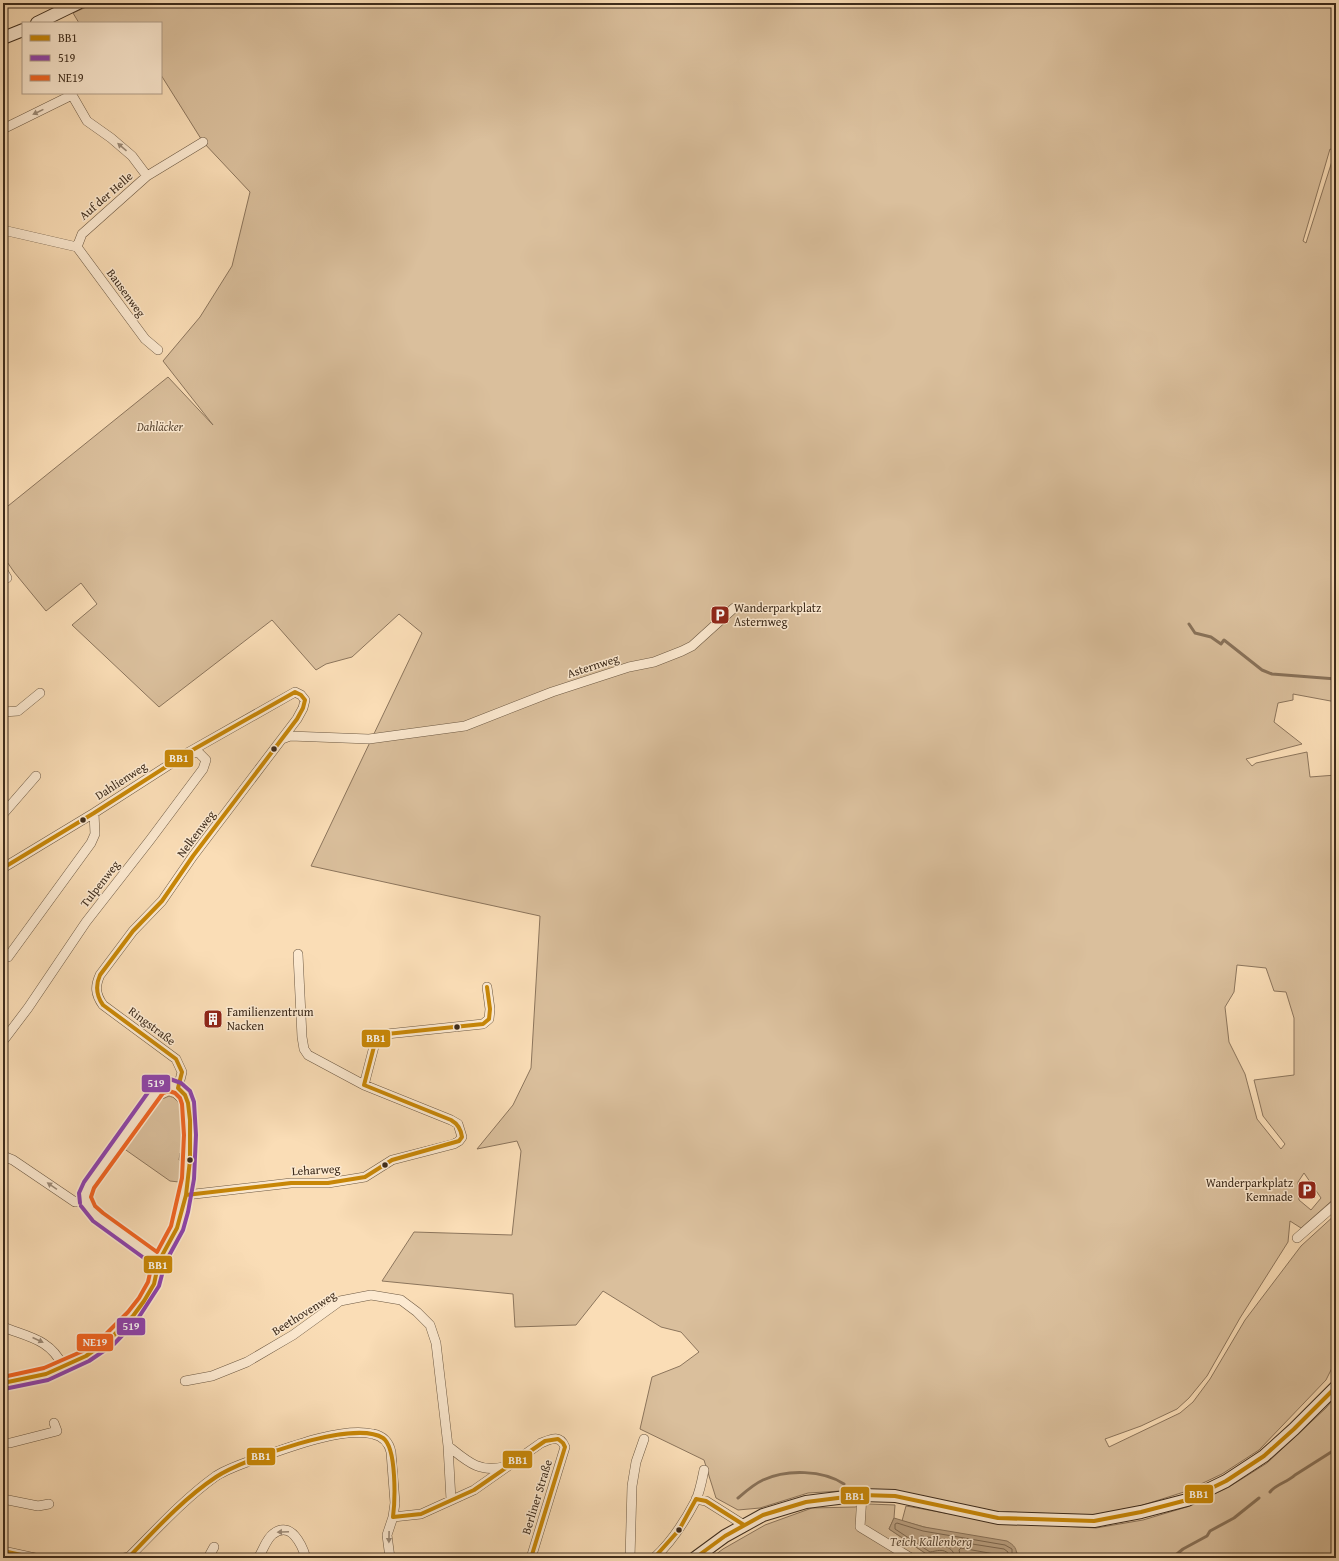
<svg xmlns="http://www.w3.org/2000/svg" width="1339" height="1561" font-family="'Gentium Book Plus',serif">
<rect width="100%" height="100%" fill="#faddb6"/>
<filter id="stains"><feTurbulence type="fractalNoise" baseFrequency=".005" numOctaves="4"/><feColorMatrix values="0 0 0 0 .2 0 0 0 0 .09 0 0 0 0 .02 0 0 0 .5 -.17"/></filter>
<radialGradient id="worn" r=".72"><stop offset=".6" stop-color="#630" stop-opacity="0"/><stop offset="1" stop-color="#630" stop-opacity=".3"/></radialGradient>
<path fill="#dabf9c" stroke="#8c755c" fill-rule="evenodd" d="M95,3H1336V151L1330,149L1303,241L1306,243L1334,155H1336V702L1293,694V700L1278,703L1274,722L1302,744L1246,759L1252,766L1256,763L1307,752L1310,777L1336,775V1197L1301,1228L1290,1221L1288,1242L1240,1318L1207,1376L1189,1398L1177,1409L1141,1426L1105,1439L1109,1447L1180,1413L1193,1402L1210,1379L1245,1320L1301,1246L1336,1214V1360L1326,1380L1259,1450L1222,1474L1184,1492L1140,1506L1093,1515L998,1512L897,1491L858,1490L808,1493L760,1508L738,1510L716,1498L704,1460L640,1429L652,1377L680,1366L699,1352L681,1332L661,1327L603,1291L576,1325L515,1327L513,1294L382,1281L414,1232L512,1235L521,1151L517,1141L477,1149L513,1105L531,1068L540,916L311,866L422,633L399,614L352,657L326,664L316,670L272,620L159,707L72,625L97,604L81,583L46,611L14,572L3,556V510L168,377L213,425L163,361L200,317L232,266L250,192L203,142L161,75V23H79L73,13ZM1237,965L1266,968L1274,991L1286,992L1294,1018V1075L1254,1080L1263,1116L1285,1144L1281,1149L1257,1119L1245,1074L1229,1042L1225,1007L1234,992ZM1304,1173L1321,1198L1311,1210L1299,1200L1298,1182Z
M169,1096C171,1097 174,1097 175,1099C186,1106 183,1140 182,1153H180L179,1160L182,1161L179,1182L170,1181L123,1148L158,1101Z
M1336,1396L1335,1558H1016L1017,1552L902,1521L906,1506L995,1522L1096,1528L1143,1520L1190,1506L1229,1487L1267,1463L1326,1408Z
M869,1504L895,1505L894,1518L889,1529L931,1557L938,1554L947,1558H711L723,1549L765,1525L812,1508L855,1507Z"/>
<path fill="#baa081" stroke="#887158" d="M894,1518L924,1527L1007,1541C1014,1545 1018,1549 1016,1558H947L938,1554L931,1557L889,1529Z"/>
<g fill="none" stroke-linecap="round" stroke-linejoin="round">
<path stroke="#7c664e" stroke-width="1" d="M949,1558V1554C943,1548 937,1551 930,1552L895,1529V1524L897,1523L923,1531L1005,1545L1012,1549V1558
M955,1558C954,1546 941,1544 931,1546L920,1539L919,1537L921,1536L1004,1549L1008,1552L1007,1558
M961,1558L959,1550L961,1548L1000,1555L1001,1558"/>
<path stroke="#887158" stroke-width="3" d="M1189,624L1195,633L1211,637L1221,644L1224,640L1262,670L1272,674L1336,679
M1270,1492C1276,1484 1288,1482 1295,1475L1336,1449
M738,1498C745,1492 754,1484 763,1480C787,1469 823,1470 844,1484
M1172,1558L1183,1549L1207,1536L1210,1531L1234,1518L1259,1498"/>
<defs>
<path id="street" d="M3,129L72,95L87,121L111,138L132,156L147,176
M3,230L77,247
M77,247L82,234L147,176L203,142
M77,247L145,339L158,350
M3,571L7,578
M3,712L18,711L40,693
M282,739L290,736L369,739L465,726L552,692L629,667L654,662L682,651L692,646L734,608
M3,814L36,776
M3,868L94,813L189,752L295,692L301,695L305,700L303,708L297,719L193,856L162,901L133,931L100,975C95,986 95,994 103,1005L176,1059L182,1072L178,1088
M8,957L91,843L95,834L94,813
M3,1041L28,1008L86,922L150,840L203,769L206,760L199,753L189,752
M364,1085L377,1035L483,1024L489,1019L490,1009L487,987
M3,1156L13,1160L75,1202H86L97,1216L159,1261
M186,1195L291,1183H328L365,1177L392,1160L454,1144L459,1141L462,1137L458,1124L451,1120L364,1085L308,1055L304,1049L302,1037L298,954
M1297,1238L1336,1204
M3,1327C28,1337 50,1339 63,1366
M185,1381L212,1376L247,1362L293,1335L340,1301L371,1295L401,1300L417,1312L430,1325L436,1343L448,1446L451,1500
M3,1383L46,1374L86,1356L110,1339L133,1316L144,1301L154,1284L159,1261L177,1228L182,1210L188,1179L190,1135L188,1103L185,1095L178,1088L169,1085L159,1088L89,1185L85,1194L86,1202
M3,1443H10L57,1431L54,1423
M448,1446C466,1460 478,1473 503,1467
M862,1495L860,1527L911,1558
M3,1499L38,1506L49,1504
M696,1499L706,1501L744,1525
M393,1517L421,1514L474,1490L541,1443C551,1439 560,1434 565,1447L531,1558
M3,1551L35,1558
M124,1558L129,1557C157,1529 184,1499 216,1476C230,1467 248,1462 264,1456C292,1446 343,1427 373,1434C383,1436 389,1443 391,1452L395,1503L393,1517L387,1535L390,1558
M208,1558L214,1547
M258,1558C263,1551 266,1539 273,1534C291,1520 302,1545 306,1558
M630,1558L632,1486L636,1462L644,1439
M654,1558C672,1542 685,1521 696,1500C700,1491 702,1480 704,1470"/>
<path id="secondary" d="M37,23L78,3
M3,38L23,30
M695,1558L725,1536L763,1515L806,1502L862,1495L895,1496L998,1518L1094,1521L1141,1512L1187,1500L1226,1481L1264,1456L1294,1429L1336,1387"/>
</defs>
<use href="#street" stroke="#6c5842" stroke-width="10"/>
<use href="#secondary" stroke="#3d2b1b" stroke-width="14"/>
<use href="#street" stroke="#fce9d0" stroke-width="9"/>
<use href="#secondary" stroke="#fce9d0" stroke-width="12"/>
<defs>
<path id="bus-1" d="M3,868L94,813L189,752L295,692L301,695L305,700L303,708L297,719L193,856L162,901L133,931L100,975C95,986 96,995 103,1005L176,1059L182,1072L178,1088L185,1095L188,1103L190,1120V1160L186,1195L177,1228L159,1261L154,1284L144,1301L133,1316L110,1339L86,1356L46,1374L3,1383
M186,1195L291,1183H328L365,1177L392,1160L459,1141L462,1137C461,1129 458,1124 451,1120L364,1085L377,1035L483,1024L489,1019L490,1009L487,987
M3,1551L35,1558
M124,1558L129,1557C156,1529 183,1499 216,1477C243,1459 354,1419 383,1438C397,1448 395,1501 393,1517L421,1514L474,1490L545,1441L558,1439L563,1443L565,1447L531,1558
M654,1558L679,1530L696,1499L706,1501L744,1525
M695,1558L725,1536L763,1515L806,1502L862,1495L895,1496L998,1518L1094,1521L1141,1512L1187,1500L1226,1481L1264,1456L1294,1429L1336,1387"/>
<path id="bus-2" d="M81,1206L93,1221L155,1266
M4,1389L48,1380L89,1361L114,1344L137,1320L159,1286L165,1263L183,1230L188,1212L194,1179L196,1135L194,1102L190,1091L181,1083L170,1079L154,1084L84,1182L79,1193L80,1203"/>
<path id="bus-3" d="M169,1091L175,1093L180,1098L182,1104L184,1135L182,1178L171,1226L157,1252L103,1213L95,1206L91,1197L94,1188L163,1093Z
M3,1377L44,1368L83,1351L106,1334L128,1312L139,1298L148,1282L152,1264"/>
</defs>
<use href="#bus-1" stroke="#fce9d0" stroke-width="7"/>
<use href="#bus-2" stroke="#fce9d0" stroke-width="7"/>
<use href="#bus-3" stroke="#fce9d0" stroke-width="7"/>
<use href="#bus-1" stroke="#c88707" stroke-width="4"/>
<use href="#bus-2" stroke="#8e44ad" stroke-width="4"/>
<use href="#bus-3" stroke="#f26522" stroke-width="4"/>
</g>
<defs><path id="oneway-solid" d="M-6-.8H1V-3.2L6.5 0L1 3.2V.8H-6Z"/></defs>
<g fill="#9c8a76">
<use href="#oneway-solid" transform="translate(38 112) rotate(154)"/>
<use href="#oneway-solid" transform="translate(122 147) rotate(-139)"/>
<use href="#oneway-solid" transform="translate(52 1186) rotate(-146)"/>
<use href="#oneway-solid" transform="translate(38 1340) rotate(25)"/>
<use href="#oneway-solid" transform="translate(283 1532) rotate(177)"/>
<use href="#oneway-solid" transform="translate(389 1537) rotate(91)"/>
</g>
<defs>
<symbol id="parking-square" viewBox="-11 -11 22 22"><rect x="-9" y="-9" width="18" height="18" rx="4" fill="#8f2418" stroke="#fce9d0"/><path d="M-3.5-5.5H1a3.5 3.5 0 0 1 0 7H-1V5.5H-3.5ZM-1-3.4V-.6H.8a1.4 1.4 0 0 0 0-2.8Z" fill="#fff"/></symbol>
<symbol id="building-square" viewBox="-11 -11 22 22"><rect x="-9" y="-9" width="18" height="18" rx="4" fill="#8f2418" stroke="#fce9d0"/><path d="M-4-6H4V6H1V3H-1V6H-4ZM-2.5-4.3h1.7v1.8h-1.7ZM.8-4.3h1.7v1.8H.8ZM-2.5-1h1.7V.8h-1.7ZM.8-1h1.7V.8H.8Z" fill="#fff"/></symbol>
</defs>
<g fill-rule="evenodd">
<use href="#parking-square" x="709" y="604" width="22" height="22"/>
<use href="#building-square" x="202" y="1008" width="22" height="22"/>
<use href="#parking-square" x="1296" y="1179" width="22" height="22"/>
</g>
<g fill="#3d2b1b" stroke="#fce9d0" stroke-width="1.5">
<circle cx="274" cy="749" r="3.5"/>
<circle cx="83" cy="820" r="3.5"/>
<circle cx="457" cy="1027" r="3.5"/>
<circle cx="190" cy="1160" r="3.5"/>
<circle cx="385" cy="1165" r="3.5"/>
<circle cx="679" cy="1530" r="3.5"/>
</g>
<g text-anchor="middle" stroke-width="3" stroke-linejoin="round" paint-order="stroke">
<g font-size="12" fill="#3d2b1b" stroke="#fce9d0">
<text transform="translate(106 196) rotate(-41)" y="4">Auf der Helle</text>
<text transform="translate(126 293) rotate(54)" y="4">Bausenweg</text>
<text transform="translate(593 666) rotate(-18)" y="4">Asternweg</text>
<text transform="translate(121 781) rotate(-33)" y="4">Dahlienweg</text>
<text transform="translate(196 834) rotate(-53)" y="4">Nelkenweg</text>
<text transform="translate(100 884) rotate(-52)" y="4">Tulpenweg</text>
<text transform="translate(152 1026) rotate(37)" y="4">Ringstraße</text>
<text transform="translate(316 1170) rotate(-3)" y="4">Leharweg</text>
<text transform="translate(304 1313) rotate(-32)" y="4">Beethovenweg</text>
<text transform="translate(537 1497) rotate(-73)" y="4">Berliner Straße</text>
</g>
<g font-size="12" font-style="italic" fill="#5c4935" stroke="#fce9d0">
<text x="160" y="431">Dahläcker</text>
</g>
<g font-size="12" fill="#3d2b1b" stroke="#fce9d0" text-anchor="start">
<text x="734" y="612">Wanderparkplatz<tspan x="734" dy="14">Asternweg</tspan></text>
<text x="227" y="1016">Familienzentrum<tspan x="227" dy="14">Nacken</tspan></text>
<text x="1293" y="1187" text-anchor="end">Wanderparkplatz<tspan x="1293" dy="14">Kemnade</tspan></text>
</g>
<g font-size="13" font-style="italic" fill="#624e3a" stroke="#fce9d0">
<text x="931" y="1546">Teich Kallenberg</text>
</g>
</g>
<g stroke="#fce9d0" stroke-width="1.5">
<rect x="164" y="749" width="30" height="19" rx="4" fill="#c88707"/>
<rect x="361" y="1029" width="30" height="19" rx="4" fill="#c88707"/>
<rect x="141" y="1074" width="30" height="19" rx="4" fill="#8e44ad"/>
<rect x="143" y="1255" width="30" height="19" rx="4" fill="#c88707"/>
<rect x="116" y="1317" width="30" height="19" rx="4" fill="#8e44ad"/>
<rect x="76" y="1333" width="38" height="19" rx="4" fill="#f26522"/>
<rect x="246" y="1447" width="30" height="19" rx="4" fill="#c88707"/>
<rect x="502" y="1450" width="31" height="19" rx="4" fill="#c88707"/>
<rect x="1184" y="1484" width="30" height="20" rx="4" fill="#c88707"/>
<rect x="840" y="1486" width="30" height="19" rx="4" fill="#c88707"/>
</g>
<g font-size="11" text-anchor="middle" font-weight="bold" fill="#fff">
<text x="179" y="762">BB1</text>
<text x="376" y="1042">BB1</text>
<text x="156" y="1087">519</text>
<text x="158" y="1269">BB1</text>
<text x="131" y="1330">519</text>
<text x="95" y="1346">NE19</text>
<text x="261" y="1460">BB1</text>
<text x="518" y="1464">BB1</text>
<text x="1199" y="1498">BB1</text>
<text x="855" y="1500">BB1</text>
</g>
<rect width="1339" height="1561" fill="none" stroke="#faddb6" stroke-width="16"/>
<rect x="4" y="4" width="1331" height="1553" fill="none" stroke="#3d2b1b" stroke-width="2"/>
<rect x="8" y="8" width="1323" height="1545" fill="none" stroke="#3d2b1b"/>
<rect x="22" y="22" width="140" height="72" fill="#fce9d0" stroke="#b09d88"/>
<rect x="30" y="35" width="20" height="6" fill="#c88707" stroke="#b09d88"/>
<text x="58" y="42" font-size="12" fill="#3d2b1b">BB1</text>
<rect x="30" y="55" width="20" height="6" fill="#8e44ad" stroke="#b09d88"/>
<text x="58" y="62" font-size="12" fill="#3d2b1b">519</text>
<rect x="30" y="75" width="20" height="6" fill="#f26522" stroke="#b09d88"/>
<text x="58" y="82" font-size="12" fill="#3d2b1b">NE19</text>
<rect width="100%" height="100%" filter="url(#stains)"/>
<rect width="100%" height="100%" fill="url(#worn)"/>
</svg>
